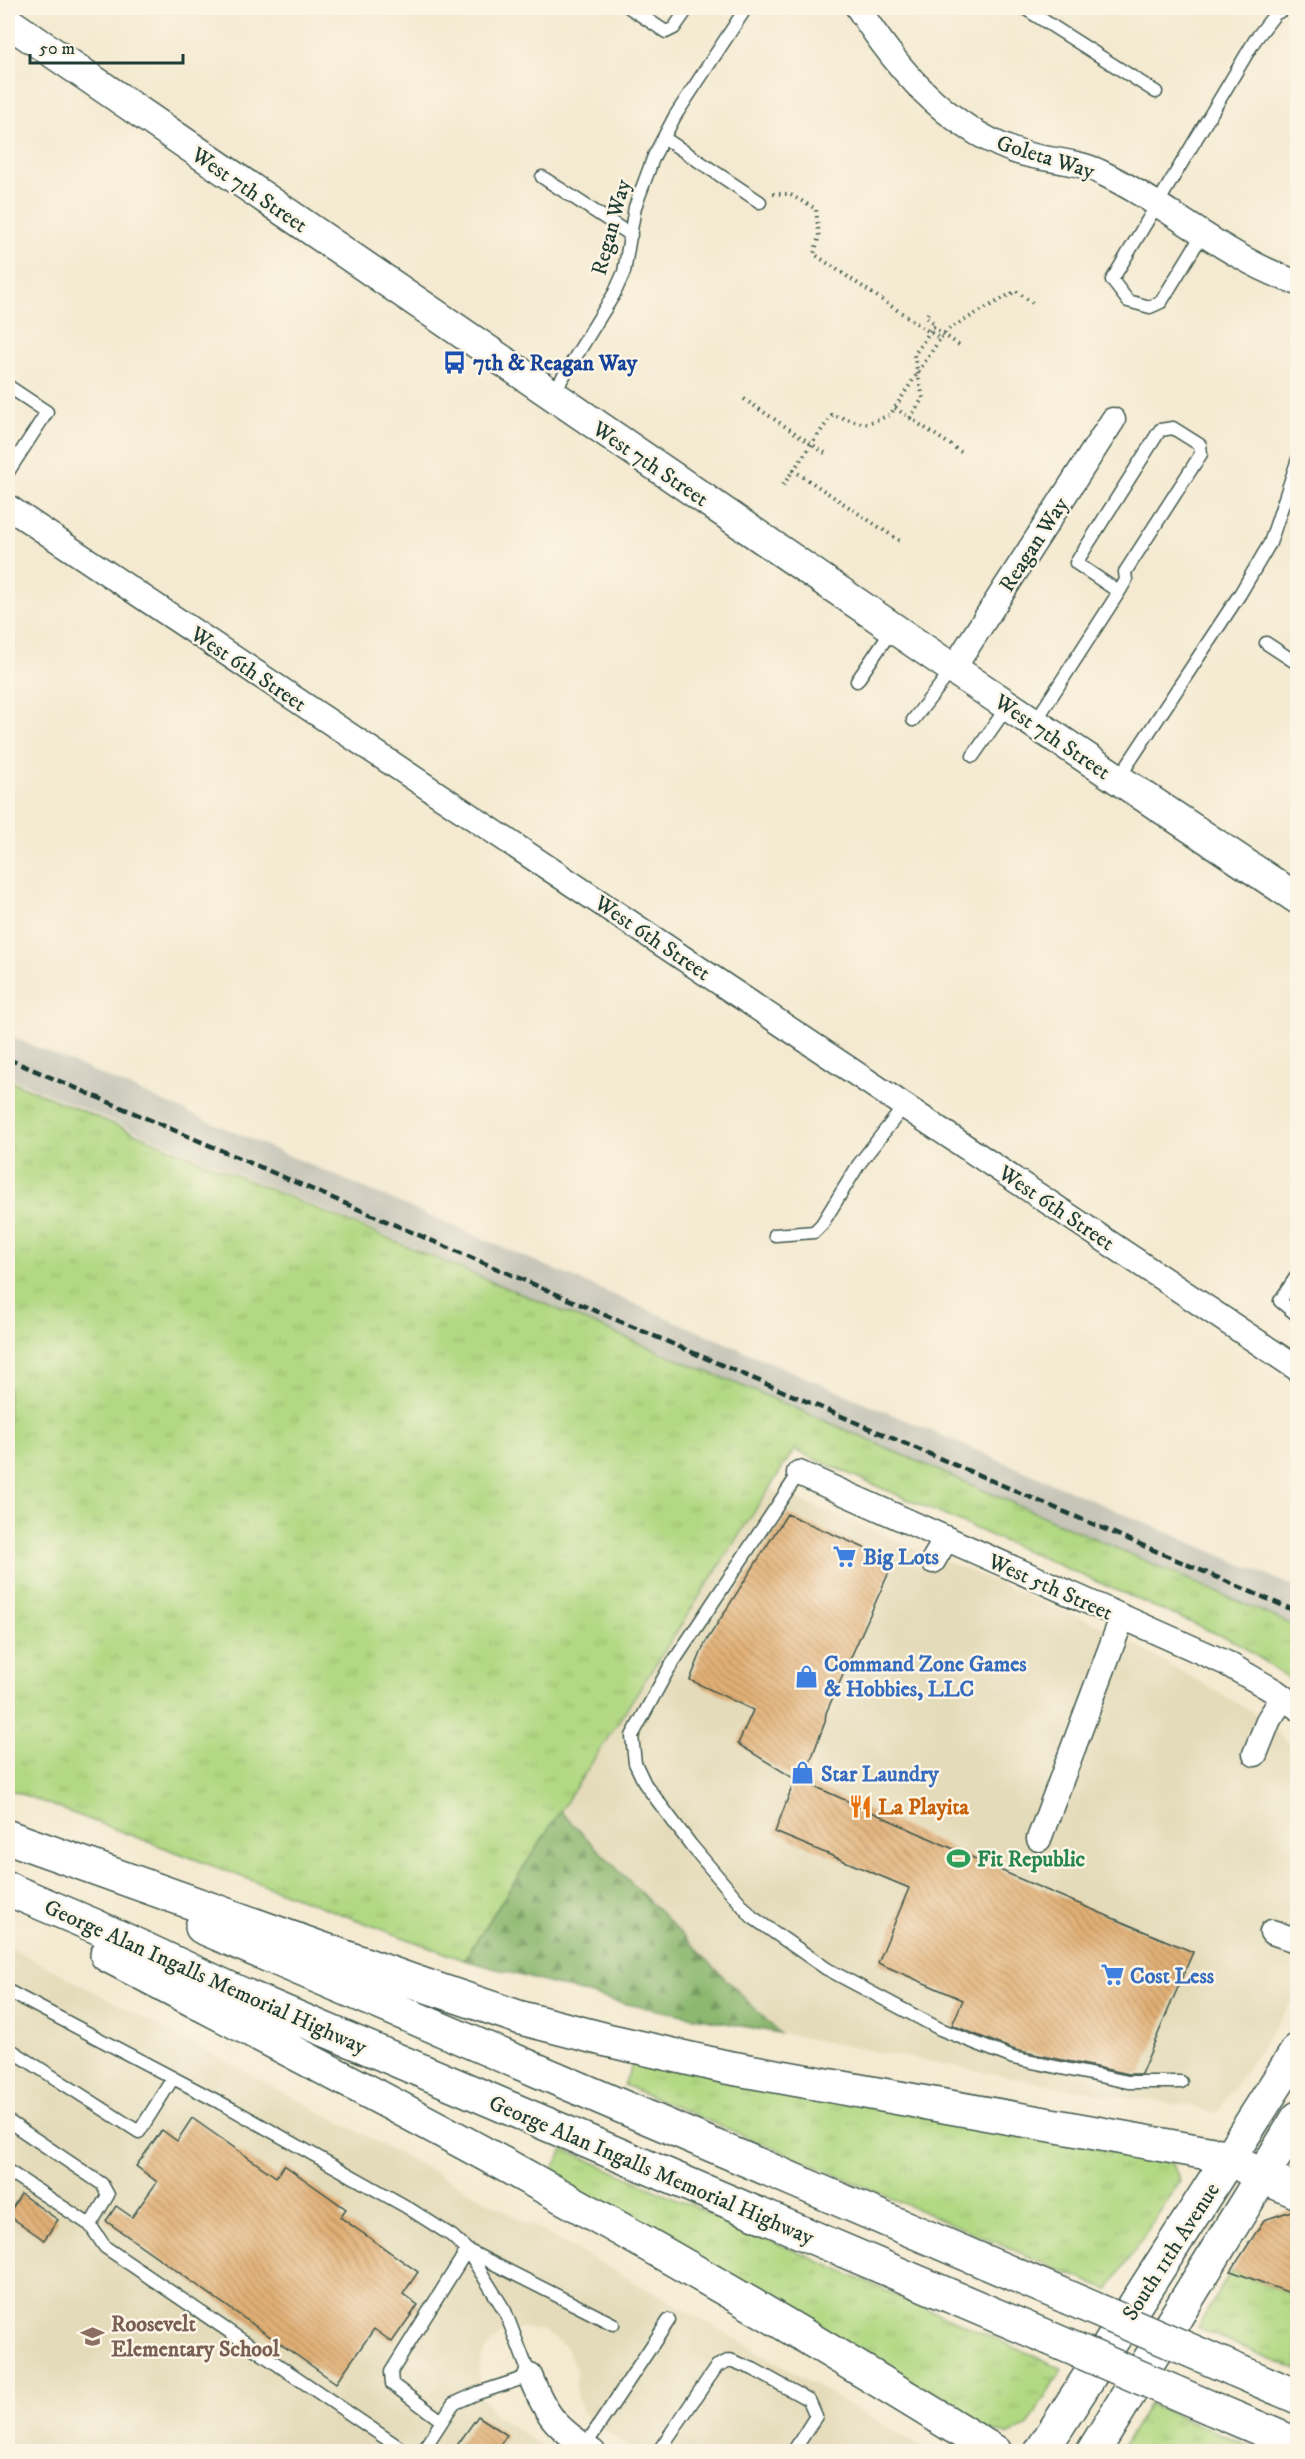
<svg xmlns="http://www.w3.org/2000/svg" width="1305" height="2459" font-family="'IM FELL DW Pica',serif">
<defs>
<pattern id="grass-tufts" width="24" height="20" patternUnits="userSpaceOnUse" patternTransform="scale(1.5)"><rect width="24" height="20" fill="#b1d882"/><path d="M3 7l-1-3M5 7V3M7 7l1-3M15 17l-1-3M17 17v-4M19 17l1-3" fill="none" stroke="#98ba71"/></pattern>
<pattern id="forest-firs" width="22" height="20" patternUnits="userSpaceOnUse" patternTransform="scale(1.5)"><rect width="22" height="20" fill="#8cb870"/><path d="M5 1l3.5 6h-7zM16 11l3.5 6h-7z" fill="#72975d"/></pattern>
<pattern id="building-back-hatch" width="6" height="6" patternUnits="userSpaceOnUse" patternTransform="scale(1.5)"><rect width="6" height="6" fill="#e2b076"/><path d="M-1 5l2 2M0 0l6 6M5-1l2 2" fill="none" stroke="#b79062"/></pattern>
</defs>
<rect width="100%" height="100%" fill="#fcf5e5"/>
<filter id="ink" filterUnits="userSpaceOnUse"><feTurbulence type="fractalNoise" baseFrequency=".0167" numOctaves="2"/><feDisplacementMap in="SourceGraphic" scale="12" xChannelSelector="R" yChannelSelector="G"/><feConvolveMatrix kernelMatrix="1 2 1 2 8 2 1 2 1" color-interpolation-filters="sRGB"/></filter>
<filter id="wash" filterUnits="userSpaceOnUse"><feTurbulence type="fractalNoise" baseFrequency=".008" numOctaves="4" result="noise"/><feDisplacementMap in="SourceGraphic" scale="24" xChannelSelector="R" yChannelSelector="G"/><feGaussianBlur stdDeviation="1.35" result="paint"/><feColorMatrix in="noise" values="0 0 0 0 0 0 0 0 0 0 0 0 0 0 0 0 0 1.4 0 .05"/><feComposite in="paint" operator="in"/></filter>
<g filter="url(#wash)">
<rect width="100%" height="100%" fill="#f4ead1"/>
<path fill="#e4dbba" d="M768,1487L1103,1627L1253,1712L1297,1750V1995L1216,2114L1192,2106L1116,2097L779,2033L560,1811Z
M8,1946L462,2187L702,2319L928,2451H635L589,2420L582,2410L576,2395V2369L565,2346L543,2331L522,2328L501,2334L484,2352L478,2373L481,2396L494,2414L549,2451H8Z"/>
<path fill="#c6c5b8" d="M8,1035L1297,1588V1627L802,1411L8,1077Z"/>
<path fill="url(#grass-tufts)" stroke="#688a5b" stroke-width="1.5" d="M8,1080L802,1411L1297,1627V1685L1240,1644L794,1450L464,1960L8,1789Z
M635,2057L1149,2157L1173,2164L1180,2181L1108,2290L624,2085Z
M563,2149L1062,2368L1027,2427L1006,2435L987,2429L548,2179Z
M1231,2271L1297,2296V2370L1197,2328Z
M1149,2404L1261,2451H1120Z"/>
<path fill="url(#forest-firs)" stroke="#567a52" stroke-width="1.5" d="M560,1811L779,2033L621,2003L464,1960Z"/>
<g id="blocks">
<path fill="url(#building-back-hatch)" d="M787,1514L894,1561L826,1713L825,1722L803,1781L1020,1879L1193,1952L1141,2074H1129L1015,2050L952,2025L963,2000L878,1963L909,1888L775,1832L795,1779L738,1744L753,1710L690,1680L705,1643Z
M192,2118L276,2177L284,2165L346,2209L340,2217L418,2272L403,2294L418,2305L392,2342L374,2329L336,2383L106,2221L116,2206L132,2217L157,2182L136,2166L162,2130L177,2141Z
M21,2194L58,2220L44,2240L8,2215Z
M1294,2210H1298V2296L1231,2271L1264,2220Z
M478,2416L507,2435L496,2451H453Z"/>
</g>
</g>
<g filter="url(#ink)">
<use href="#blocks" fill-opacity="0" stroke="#3f574c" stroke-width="1.5"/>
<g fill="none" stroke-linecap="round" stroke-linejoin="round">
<defs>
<path id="service" d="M630,8L666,32L674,28L688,8
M1024,8L1156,92
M664,138L760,202
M542,177L631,235
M1202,235L1161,302L1150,307L1128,301L1112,280L1255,40L1275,14L1286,8
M8,386L47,412L8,472
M552,395L614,294L624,272L635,207L654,156L675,116L746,8
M1266,643L1298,664
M857,681L893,628
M913,720L952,670
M1035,722L1119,592L1126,580L1125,572L1201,454L1200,445L1173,428L1160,430L1076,563L1119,592
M973,756L1007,707
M1118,779L1240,594L1270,543L1298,459
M775,1235L814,1232L822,1224L859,1164L905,1105
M1298,1274L1280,1301L1298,1316
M799,1473L668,1670L632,1736L635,1763L645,1784L691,1845L752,1917L827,1969L940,2029L1013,2058L1128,2082H1181
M8,1991L234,2110L405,2206L452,2236L467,2250L505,2311L530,2376L478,2393L453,2404L422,2452
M8,2048L139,2132L173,2078
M8,2121L102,2184L108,2195L90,2225
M8,2171L90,2225L105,2247L406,2452
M442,2421L392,2384L391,2372L467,2250L613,2324
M585,2446L669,2320
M658,2452L717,2366L730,2360L753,2369L809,2400L816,2416L793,2452"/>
<path id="minor" d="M858,8C897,68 942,123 1012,150C1040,161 1073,159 1100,172C1168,204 1225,258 1298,283
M8,507L1298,1369
M953,669L1113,420
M799,1473L1226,1663L1276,1692L1298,1708
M933,1561L946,1539
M1255,1754L1269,1719L1283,1698
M1039,1839L1122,1618
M1272,1932L1298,1941
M530,2376C547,2417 555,2426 593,2452"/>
<path id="tertiary" d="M8,22L953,669L1298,899"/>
<path id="secondary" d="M1245,2167L1263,2177L1298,2192
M1041,2452L1298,2050
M1093,2452L1298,2118"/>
<path id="motorway" d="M8,1837L412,1981L521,2018L607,2040L726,2067L1230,2157
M8,1889L95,1926L239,1993L1049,2338
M202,1927L1067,2297
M107,1955C248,2029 392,2102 532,2180C689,2266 843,2357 995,2452
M1233,2369L1298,2397
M1211,2408L1298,2445"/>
</defs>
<use href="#service" stroke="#3f574c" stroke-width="15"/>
<use href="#minor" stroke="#3f574c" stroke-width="27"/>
<use href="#tertiary" stroke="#3f574c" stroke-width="33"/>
<use href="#secondary" stroke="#3f574c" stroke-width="36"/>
<use href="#motorway" stroke="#3f574c" stroke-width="36"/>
<path stroke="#3f574c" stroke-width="4" stroke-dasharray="1.5 4.5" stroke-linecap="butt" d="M773,194H789L816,209L819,236L814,254L940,339L947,330L1016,291L1034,304
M933,327L962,347
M744,399L825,453
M895,408L961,452
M910,418L923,398L914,355L935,324L926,317L928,313
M793,470L903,543
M783,485L832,415L865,424L890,415L940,339"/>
<use href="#service" stroke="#fff" stroke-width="12"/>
<use href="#minor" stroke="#fff" stroke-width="24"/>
<use href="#tertiary" stroke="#fff" stroke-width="30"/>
<use href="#secondary" stroke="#fff" stroke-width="33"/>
<use href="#motorway" stroke="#fff" stroke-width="33"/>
<path stroke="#1f3d34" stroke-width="4.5" stroke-dasharray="9 4.5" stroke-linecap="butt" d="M8,1059L1298,1612"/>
<defs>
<path id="motorway-bridge" d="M1067,2297L1233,2369
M1049,2338L1211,2408"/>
</defs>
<use href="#motorway-bridge" stroke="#3f574c" stroke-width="36" stroke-linecap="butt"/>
<use href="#motorway-bridge" stroke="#fff" stroke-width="33"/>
</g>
</g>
<defs>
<symbol id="bus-bare" viewBox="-9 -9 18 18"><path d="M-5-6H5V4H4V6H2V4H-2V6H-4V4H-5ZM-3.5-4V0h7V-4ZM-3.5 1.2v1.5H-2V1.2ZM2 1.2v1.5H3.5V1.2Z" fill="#1a4fb4" stroke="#fcf5e5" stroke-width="2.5" paint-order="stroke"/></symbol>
<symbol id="supermarket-bare" viewBox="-9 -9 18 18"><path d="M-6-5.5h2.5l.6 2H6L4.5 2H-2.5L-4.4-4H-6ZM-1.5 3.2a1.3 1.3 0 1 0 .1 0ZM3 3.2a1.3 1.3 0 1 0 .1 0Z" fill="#3f7fe0" stroke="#fcf5e5" stroke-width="2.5" paint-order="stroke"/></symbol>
<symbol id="shop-bare" viewBox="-9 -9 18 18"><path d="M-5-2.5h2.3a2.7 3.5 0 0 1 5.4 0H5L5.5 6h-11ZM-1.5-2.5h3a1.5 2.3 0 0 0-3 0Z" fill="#3f7fe0" stroke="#fcf5e5" stroke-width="2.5" paint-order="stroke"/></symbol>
<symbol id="restaurant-bare" viewBox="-9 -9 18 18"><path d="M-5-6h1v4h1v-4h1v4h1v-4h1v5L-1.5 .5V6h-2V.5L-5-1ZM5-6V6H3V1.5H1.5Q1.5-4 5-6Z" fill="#e8710a" stroke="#fcf5e5" stroke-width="2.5" paint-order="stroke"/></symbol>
<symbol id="stadium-bare" viewBox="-9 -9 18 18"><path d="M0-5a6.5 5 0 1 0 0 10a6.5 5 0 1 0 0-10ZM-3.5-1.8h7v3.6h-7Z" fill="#2e9e5b" stroke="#fcf5e5" stroke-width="2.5" paint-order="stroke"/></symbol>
<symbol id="school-bare" viewBox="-9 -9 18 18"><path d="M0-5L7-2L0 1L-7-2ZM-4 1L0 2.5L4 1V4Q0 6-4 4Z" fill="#8d6e63" stroke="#fcf5e5" stroke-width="2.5" paint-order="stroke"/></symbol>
</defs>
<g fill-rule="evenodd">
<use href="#bus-bare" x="438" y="346" width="33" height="33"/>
<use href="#supermarket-bare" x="828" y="1540" width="33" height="33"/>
<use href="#shop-bare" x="790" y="1660" width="33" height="33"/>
<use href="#shop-bare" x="786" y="1756" width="33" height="33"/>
<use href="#restaurant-bare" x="844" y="1790" width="33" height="33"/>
<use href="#stadium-bare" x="942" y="1842" width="33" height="33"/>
<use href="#supermarket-bare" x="1096" y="1958" width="33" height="33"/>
<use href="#school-bare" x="76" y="2320" width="33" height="33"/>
</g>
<g text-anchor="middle" stroke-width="5" stroke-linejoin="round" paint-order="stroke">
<g font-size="22" fill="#1f3d34" stroke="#fcf5e5">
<text transform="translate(1046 156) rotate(17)" y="8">Goleta Way</text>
<text transform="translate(250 189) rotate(34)" y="8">West 7th Street</text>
<text transform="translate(610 227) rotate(-75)" y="8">Regan Way</text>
<text transform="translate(651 463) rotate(34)" y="8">West 7th Street</text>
<text transform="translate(1033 544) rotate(-57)" y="8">Reagan Way</text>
<text transform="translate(249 668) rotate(34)" y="8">West 6th Street</text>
<text transform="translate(1053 736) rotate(34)" y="8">West 7th Street</text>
<text transform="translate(653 937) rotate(34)" y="8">West 6th Street</text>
<text transform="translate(1057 1207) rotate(34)" y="8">West 6th Street</text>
<text transform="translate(1051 1586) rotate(24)" y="8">West 5th Street</text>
<text transform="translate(206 1976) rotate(24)" y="8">George Alan Ingalls Memorial Highway</text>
<text transform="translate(652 2169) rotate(23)" y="8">George Alan Ingalls Memorial Highway</text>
<text transform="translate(1170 2251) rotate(-57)" y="8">South 11th Avenue</text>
</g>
<g font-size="22" font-weight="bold" fill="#164399" stroke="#fcf5e5" text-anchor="start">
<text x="473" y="370">7th &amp; Reagan Way</text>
</g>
<g font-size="22" font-weight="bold" fill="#366cbe" stroke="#fcf5e5" text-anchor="start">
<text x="863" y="1564">Big Lots</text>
<text x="824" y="1671">Command Zone Games<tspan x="824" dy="25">&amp; Hobbies, LLC</tspan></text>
<text x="821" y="1781">Star Laundry</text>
<text x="1130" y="1983">Cost Less</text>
</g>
<g font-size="22" font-weight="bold" fill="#c56008" stroke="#fcf5e5" text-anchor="start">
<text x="878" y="1814">La Playita</text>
</g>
<g font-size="22" font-weight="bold" fill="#27864d" stroke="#fcf5e5" text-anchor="start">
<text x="977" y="1866">Fit Republic</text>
</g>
<g font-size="22" font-weight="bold" fill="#785e54" stroke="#fcf5e5" text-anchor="start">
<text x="111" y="2331">Roosevelt<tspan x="111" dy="25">Elementary School</tspan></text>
</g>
</g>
<rect width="1305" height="2459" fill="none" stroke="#fcf5e5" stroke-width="30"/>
<path d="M30 54v9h153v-9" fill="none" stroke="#1f3d34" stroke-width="3"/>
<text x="39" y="54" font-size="18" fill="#1f3d34" stroke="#fcf5e5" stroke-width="4.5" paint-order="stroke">50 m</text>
</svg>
